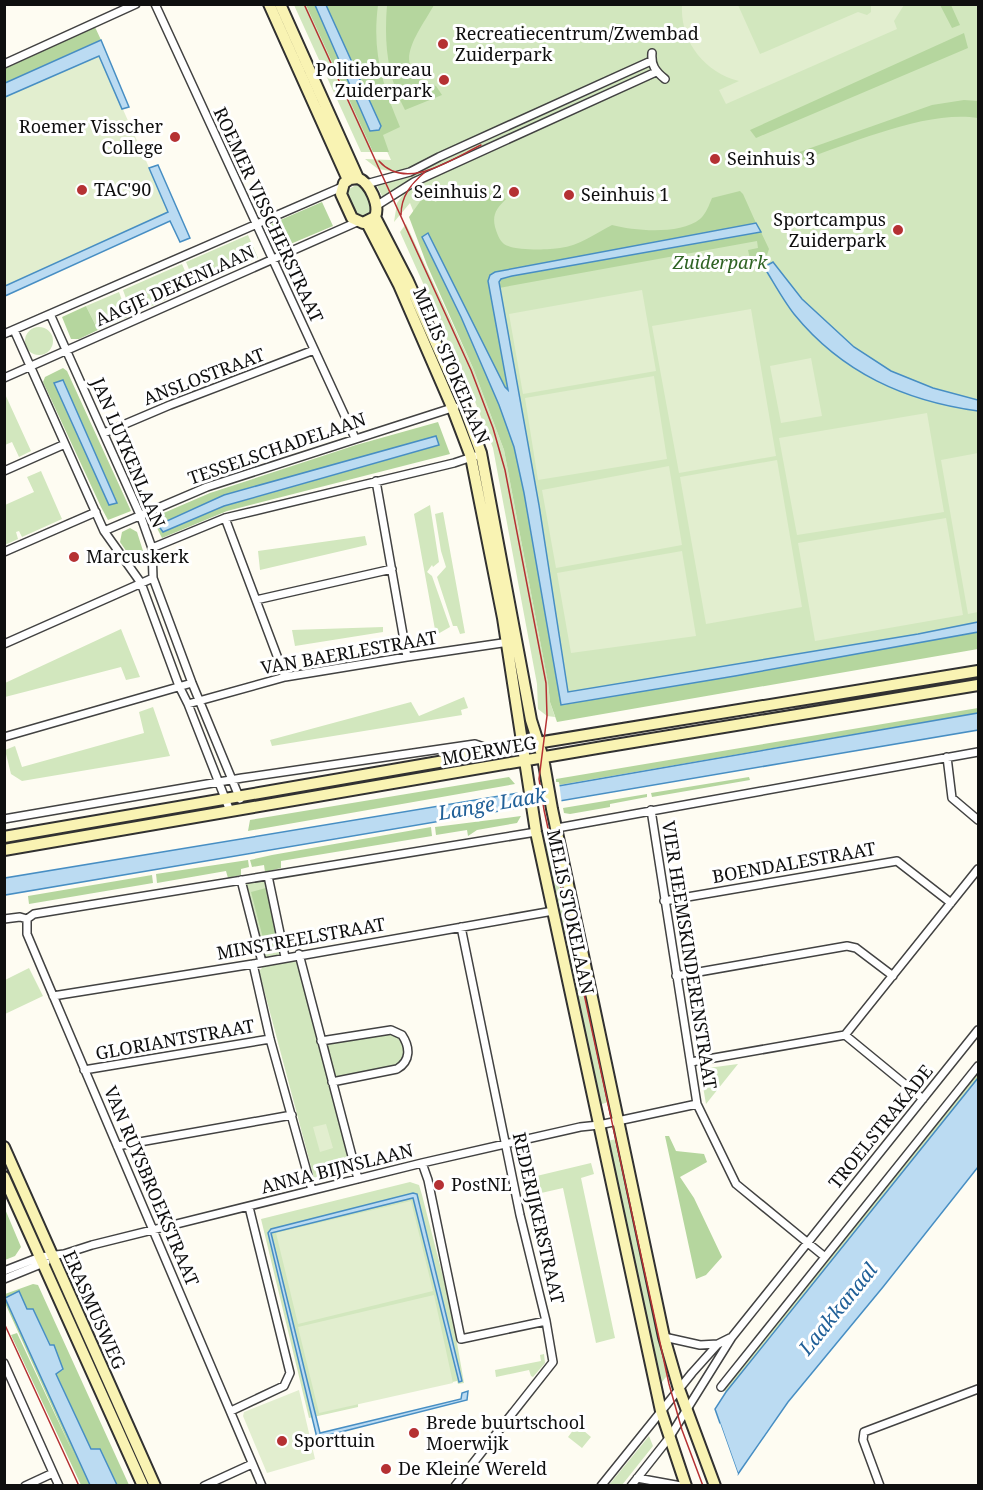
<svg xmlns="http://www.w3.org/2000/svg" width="983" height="1490" font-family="'Noto Serif',serif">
<rect width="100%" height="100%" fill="#fefcf2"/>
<path fill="#d2e7be" d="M294,5H306L373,152H361Z
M320,5H978V646L571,713L515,447L486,374L432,258L410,203L394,222L397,203L405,192L403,185L383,198L376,184L400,178L397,172L378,169L365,159L391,160Z
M356,185L364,188L372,207L369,213L364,216L355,214L347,195L349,189Z
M406,224L473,368L504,450L548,683L550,702L555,717L547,716L538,709L537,684L493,448L464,373L434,314L436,312L400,232Z
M248,235L258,258L196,286L186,262Z
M182,264L192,288L132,315L123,290Z
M119,292L128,317L98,330L86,306Z
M25 341a14 14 0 1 1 28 0a14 14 0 1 1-28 0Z
M5,394L31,451L19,457L12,442L5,445Z
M41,471L62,519L22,537L19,531L16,532L18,539L5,545V505L34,492L27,477Z
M430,505L439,562L433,567L432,565L427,572L432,576L450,627L436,635L414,514Z
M443,512L465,633L460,634L457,626H453L437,577L446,567L441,551L435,514Z
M365,536L367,545L260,570L258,551Z
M383,627V632L295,646L292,630Z
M121,629L140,677L126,680L121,667L5,697V683Z
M464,697L468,708L461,710L462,715L272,746L270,740L411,702L419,716Z
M153,707L170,756L22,781L11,774L5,750L15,746L22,767L144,733L139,712Z
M557,840L600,1047L597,1048V1052L609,1102L598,1105L542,844Z
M267,879L285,954L299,964L319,1046L391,1031C405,1035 405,1046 406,1058L396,1067L328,1080L351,1168L314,1178L259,971L262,968L264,957L244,882Z
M29,968L43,996L5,1014V980Z
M738,1064L706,1104L700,1069Z
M978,1070V1078L726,1392L722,1388Z
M619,1138L670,1372L658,1387L608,1141Z
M591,1163L594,1174L581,1178L615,1338L596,1343L563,1188L528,1196L524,1179Z
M410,1182L419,1185L422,1195L451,1308L464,1383L458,1384L457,1381L358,1403V1407L309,1418L261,1219Z
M544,1354L545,1363L533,1377L531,1376L529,1370L496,1377L495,1370L541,1361L540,1355Z
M577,1425L591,1437L582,1448L568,1437Z
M649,1436L653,1446L622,1485H609Z"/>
<path fill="#b5d69e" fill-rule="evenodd" d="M306,5H315L370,130L381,126L326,5H378C372,52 382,84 400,127L383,135L389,152H373Z
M387,5H434C418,34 386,70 436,86L442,95L405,110C387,76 384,43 387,5Z
M940,5H951L960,25L952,28Z
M95,27L101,40L5,83L4,69Z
M964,33L968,48L756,138L750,130Z
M964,100L978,101V118C926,110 853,143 802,160L788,156L932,105Z
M471,186L506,199C497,208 492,214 495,227C497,233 499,240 504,244C514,251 548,250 560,248C579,246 596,233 612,225C635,231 680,235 700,219C706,214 709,205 712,198L740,191L743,194L756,223L495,272L490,275L488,281L509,391L505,387L422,237L461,317L499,405L514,447L524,493L561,705L735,676L978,632V649L557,722L550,702L548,683L504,450L473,368L427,265L409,217L424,196L422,190L428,187L435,202Z
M322,202L333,226L281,248L271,224Z
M761,232L769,249L767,255L750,259L748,250L758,248L757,241L499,288L501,279L512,276Z
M86,306L98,330L79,339H71L62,317Z
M63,368L67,371L131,511L108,520L101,507L43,382L45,377ZM63,381L117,502V503L109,505L55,383Z
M438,422L450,454L227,511L162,538L152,518L210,493L356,445ZM436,437L439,445L224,506L163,532L159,525Z
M130,528L137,532L144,554L141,561H133L120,542L122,532Z
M978,708V713L559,785L558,782H556V779Z
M509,777L515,784L248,831L250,820Z
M749,777L750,780L652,797L651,793Z
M647,794V797L610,804V807L570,814L564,813L563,808Z
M521,816L517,823L477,830L468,836L467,830L436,835L435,827Z
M431,827L432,836L281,861V868L265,872L264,865L252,867L250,860L272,855Z
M248,860L249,867L241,869V875L228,878L226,871L157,883L156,874Z
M152,875L153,883L29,904L28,896Z
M266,888L281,946L266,950L251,892Z
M665,1136H669L676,1151L704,1154L707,1162L680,1177L694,1198L722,1257L706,1275L696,1279Z
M5,1209L21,1247L15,1256L5,1260Z
M33,1284L38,1285L129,1485H117L100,1449H91L56,1373L63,1370L33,1309H27L5,1297V1294Z
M4,1298H5L90,1485H81L11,1335L17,1333L75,1457L5,1303Z"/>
<path fill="#e2eecf" d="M682,5H738L760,54L858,12L867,15L871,12V6L868,5H904L894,21L897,29L726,104L719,90L739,81C704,72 680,41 682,5Z
M95,56H99L169,212L5,286L4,97Z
M642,290L656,371L523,394L509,314Z
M751,309L776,456L679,473L652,326Z
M811,358L822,416L781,423L770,366Z
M654,376L667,459L538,480L525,398Z
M927,413L944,512L797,535L779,438Z
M978,453V612L968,614L941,460Z
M777,460L802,607L706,624L680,477Z
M669,466L682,545L556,568L542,490Z
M946,518L963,615L815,641L798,543Z
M682,551L696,636L571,653L557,573Z
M326,1124L333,1148L320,1152L313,1127Z
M411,1201L433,1291L298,1324L276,1233Z
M434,1295L453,1383L319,1413L298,1327Z
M299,1390L315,1459L267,1473L243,1416L244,1412Z"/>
<path fill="#bbdbf2" stroke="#478ec3" stroke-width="1.5" d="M315,5H326L381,126L379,130L370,131Z
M101,40L129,107L122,109L99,56L5,97V83Z
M158,165L190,238L180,242L170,221L5,296V286L168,212L149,168Z
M756,223L761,232L512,276L501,279L499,282L539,505L568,692L918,634L978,622V632L735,676L561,705L524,493L514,447L499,405L461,317L422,237L428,233L505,387L508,390L488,281L490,275L495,272Z
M773,262L802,299L854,347L891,371L933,388L978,400V411C905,401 842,373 794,314C783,300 774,283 764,267Z
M63,380L117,503L109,505L54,383Z
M436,436L439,445L224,506L163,532L158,525L224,495Z
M978,713V730L5,895V878L518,793Z
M978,1078V1167L883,1287L788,1402L738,1474L715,1409L726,1392Z
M413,1193L417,1194L462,1381L459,1382L413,1198L271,1233L320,1433L461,1399L462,1393L468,1391L467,1400L317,1438L268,1233L271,1229Z
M19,1291L27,1309H33L50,1345H54L63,1369L56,1374L91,1449H100L117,1485H90L5,1298Z"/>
<path fill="#fefcf2" d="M559,782L562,805L521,812L517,789Z
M720,1423L738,1474L736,1477L732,1467L716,1486H685L722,1437L718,1426Z"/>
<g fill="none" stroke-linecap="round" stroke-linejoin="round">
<defs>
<path id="street" d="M155,4L355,438
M652,53C651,65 655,71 665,79
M4,64L136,4
M366,184L410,172L439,157L651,61
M376,206L414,182L656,72
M50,314L141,517L152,548L153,578L192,683L240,799
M14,330L104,531L141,583L179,686L188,704L230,811
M4,334L342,187
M4,378L357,222
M104,433L170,405L314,350
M4,471L65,444
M376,481L407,657
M225,518L285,677
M104,531L207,487L455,407
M152,548L225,518L454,463L475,456
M4,552L96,512
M256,600L392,569
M4,644L153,578
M188,704L285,677L407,657L509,642
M4,737L192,683
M947,757L952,798L978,820
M651,810L697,1104L736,1184L825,1257
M4,819L242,778L475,744L490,749
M557,828L978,752
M268,876L285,957
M241,880L262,962
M664,901L897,861L951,903
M4,919L20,917L27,919
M27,919V934L52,993L262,1486
M27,919L34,914L536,832
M299,954L358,1179
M253,964L270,1039L312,1190
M676,976L847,946L856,948L893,976
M53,996L253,964L553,911
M845,1035L978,869
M321,1041L391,1030L402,1035C410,1047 411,1061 397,1069L332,1082
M691,1062L845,1035L923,1099
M84,1070L270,1039
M117,1146L292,1115
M422,1163L428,1180L461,1339L546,1321
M4,1271L40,1257L64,1254L92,1245L422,1163L580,1127L599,1125L697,1104
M4,1279L46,1262
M664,1337L700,1345L718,1344
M4,1363L59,1486
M721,1387L978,1066
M231,1411L284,1386L290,1373L249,1207
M637,1478L681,1486
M25,1486L53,1473
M204,1486L252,1464
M455,1486L553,1362L546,1321L520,1215L461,927
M601,1486L692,1373L718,1344L730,1338
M631,1486L669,1438L732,1337L978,1030
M880,1486L863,1440L864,1432L978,1389"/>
<path id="secondary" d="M269,4L348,180
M280,4L358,178
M358,178C370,183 380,205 375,217L363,223L352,218L341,194L344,183L350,179Z
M375,217L408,281L463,404L481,453L531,720L543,758L552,809L664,1337L679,1389L715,1486
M367,223L399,285L452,407L471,457L503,618L536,832L661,1411L686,1486
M4,837L450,760L494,750L978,671
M4,850L603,747L978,685
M4,1147L155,1486
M4,1177L143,1486"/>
</defs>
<use href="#street" stroke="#424242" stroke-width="10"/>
<use href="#secondary" stroke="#313131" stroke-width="14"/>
<use href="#street" stroke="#fff" stroke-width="7"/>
<use href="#secondary" stroke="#f9f3b3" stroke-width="10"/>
<path stroke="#b53133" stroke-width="1.5" d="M304,4L471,370L493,428L505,470L546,683L547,716L539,779L544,810L669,1384L682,1430L703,1486
M379,161C406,192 452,159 481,145
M401,215C401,196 411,184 425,172
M4,1323L79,1486"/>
</g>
<g fill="#b53133" stroke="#fff" stroke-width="2">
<circle cx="443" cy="44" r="6"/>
<circle cx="444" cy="80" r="6"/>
<circle cx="175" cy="137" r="6"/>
<circle cx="715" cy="159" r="6"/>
<circle cx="82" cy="190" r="6"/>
<circle cx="514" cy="192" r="6"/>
<circle cx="569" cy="195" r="6"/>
<circle cx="898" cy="230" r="6"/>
<circle cx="74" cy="557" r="6"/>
<circle cx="439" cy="1185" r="6"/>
<circle cx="414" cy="1433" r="6"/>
<circle cx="282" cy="1441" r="6"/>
<circle cx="386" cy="1469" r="6"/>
</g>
<g text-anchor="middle" stroke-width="6" stroke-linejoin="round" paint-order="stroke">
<g font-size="18" fill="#0f0f0f" stroke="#fff" text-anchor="start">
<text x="455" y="40">Recreatiecentrum/Zwembad<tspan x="455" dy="21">Zuiderpark</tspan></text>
<text x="432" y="76" text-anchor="end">Politiebureau<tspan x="432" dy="21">Zuiderpark</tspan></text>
<text x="163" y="133" text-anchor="end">Roemer Visscher<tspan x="163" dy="21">College</tspan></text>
<text x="727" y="165">Seinhuis 3</text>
<text x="94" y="196">TAC'90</text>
<text x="502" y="198" text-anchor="end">Seinhuis 2</text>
<text x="581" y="201">Seinhuis 1</text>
<text x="886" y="226" text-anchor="end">Sportcampus<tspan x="886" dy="21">Zuiderpark</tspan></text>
<text x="86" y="563">Marcuskerk</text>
<text x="451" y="1191">PostNL</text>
<text x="426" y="1429">Brede buurtschool<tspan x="426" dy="21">Moerwijk</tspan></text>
<text x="294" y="1447">Sporttuin</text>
<text x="398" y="1475">De Kleine Wereld</text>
</g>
<g font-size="18" fill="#0f0f0f" stroke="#fff">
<text transform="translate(268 215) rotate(65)" y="6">ROEMER VISSCHERSTRAAT</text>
<text transform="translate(175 286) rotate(-24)" y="6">AAGJE DEKENLAAN</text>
<text transform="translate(451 366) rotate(67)" y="6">MELIS STOKELAAN</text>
<text transform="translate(204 377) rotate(-21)" y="6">ANSLOSTRAAT</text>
<text transform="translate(277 449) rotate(-19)" y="6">TESSELSCHADELAAN</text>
<text transform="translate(128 453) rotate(67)" y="6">JAN LUYKENLAAN</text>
<text transform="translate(349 653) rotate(-10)" y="6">VAN BAERLESTRAAT</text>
<text transform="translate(489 751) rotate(-10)" y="6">MOERWEG</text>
<text transform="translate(794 863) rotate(-10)" y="6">BOENDALESTRAAT</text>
<text transform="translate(570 912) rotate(78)" y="6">MELIS STOKELAAN</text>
<text transform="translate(301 939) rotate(-10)" y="6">MINSTREELSTRAAT</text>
<text transform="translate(689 955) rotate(81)" y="6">VIER HEEMSKINDERENSTRAAT</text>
<text transform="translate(175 1040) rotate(-10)" y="6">GLORIANTSTRAAT</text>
<text transform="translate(881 1127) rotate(-51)" y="6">TROELSTRAKADE</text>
<text transform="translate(337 1169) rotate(-14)" y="6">ANNA BIJNSLAAN</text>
<text transform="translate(151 1186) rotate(67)" y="6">VAN RUYSBROEKSTRAAT</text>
<text transform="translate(538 1218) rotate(77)" y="6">REDERIJKERSTRAAT</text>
<text transform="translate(94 1310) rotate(66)" y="6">ERASMUSWEG</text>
</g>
<g font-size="18" font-style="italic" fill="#2f6324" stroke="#fff">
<text x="720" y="269">Zuiderpark</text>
</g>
<g font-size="20" font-style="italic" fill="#216098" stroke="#fff">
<text transform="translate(492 804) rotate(-10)" y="7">Lange Laak</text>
<text transform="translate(838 1309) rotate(-51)" y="7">Laakkanaal</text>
</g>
</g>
<rect width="983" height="1490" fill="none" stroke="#0f0f0f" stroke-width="12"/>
</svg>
